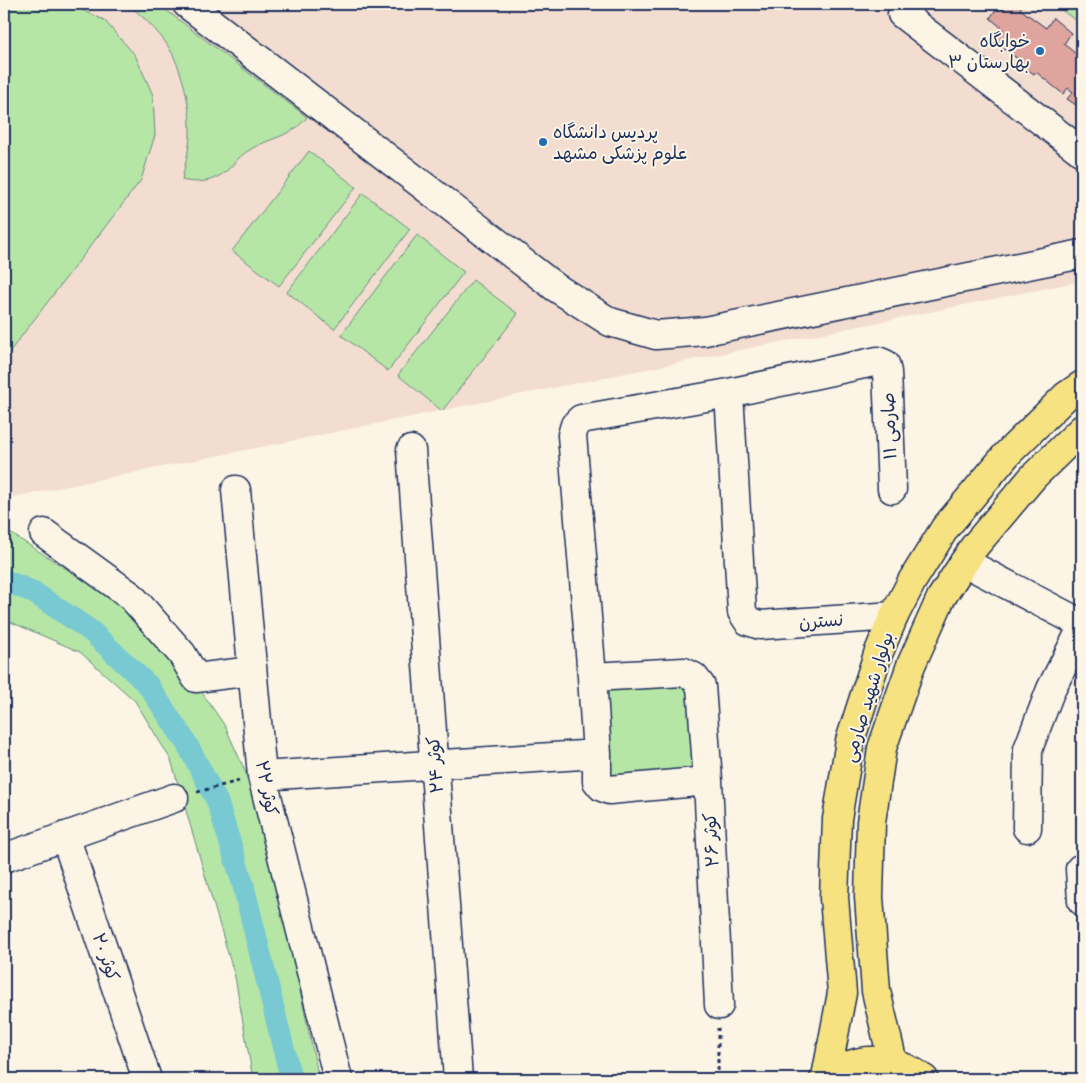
<svg xmlns="http://www.w3.org/2000/svg" width="1086" height="1083" font-family="Itim,'Playpen Sans Arabic',sans-serif">
<rect width="100%" height="100%" fill="#fcf5e5"/>
<filter id="ink" filterUnits="userSpaceOnUse"><feTurbulence type="fractalNoise" baseFrequency=".02" numOctaves="2"/><feDisplacementMap in="SourceGraphic" scale="10" xChannelSelector="R" yChannelSelector="G"/><feConvolveMatrix kernelMatrix="1 2 1 2 8 2 1 2 1" color-interpolation-filters="sRGB"/></filter>
<g filter="url(#ink)">
<path fill="#f3ddd0" d="M4,4H1082V281L4,499Z"/>
<path fill="#b6e6a6" stroke="#688a82" d="M4,4H69L104,20L135,55L153,95L155,135L141,180L4,359Z
M128,4H158L307,117C291,138 269,137 248,151C237,157 231,170 219,176C207,183 195,183 182,180C185,163 191,145 190,127C190,101 180,60 163,39C153,26 141,15 128,4Z
M1053,4H1082V22L1081,24Z
M309,151L356,187L279,286L232,251Z
M363,193L410,229L334,329L287,292Z
M417,235L464,272L388,371L341,335Z
M473,280L518,314L442,411L398,375Z
M4,529L121,604L179,659L225,726L250,782L293,958L319,1079H253L235,977L171,760L135,701L80,652L4,619Z
M690,682L695,773L609,776L605,686Z"/>
<g fill="none" stroke-linecap="round" stroke-linejoin="round">
<path stroke="#78c9d2" stroke-width="22" d="M4,580L33,592L91,631L148,685L187,744L217,801L243,884L291,1079"/>
</g>
<path fill="#dfa49e" stroke="#1b2f5e" d="M1000,4H1023L1020,9L1046,28L1053,18L1071,33L1064,44L1082,59V109L1067,99L1073,92L1068,88L1063,94L1036,72L1034,74L1020,64L1021,61L992,41L1003,29L990,18Z"/>
<g fill="none" stroke-linecap="round" stroke-linejoin="round">
<defs>
<path id="minor" d="M187,4L555,287L610,322L656,335L705,331L1082,254
M910,4L902,14L1082,152
M729,393L742,612L748,621L760,625L894,616
M411,450L458,1079
M236,490L262,776L338,1079
M44,533L131,596L182,654L196,678L252,671
M964,562L1082,624
M592,677L684,672L694,677L701,686L708,781L719,1005
M262,776L597,754
M708,781L609,790L602,787L597,781V754L592,677L572,435L575,425L581,419L729,393L878,361L885,364L887,372L892,489
M1027,828L1028,749L1051,689L1082,628
M65,836L147,1079
M4,858L174,798
M1080,869L1082,901"/>
<path id="major" d="M893,1063L876,991L869,897L871,822L882,748L911,665L941,598L974,547L1033,477L1082,429
M826,1077L842,993L834,898L837,819L850,741L878,654L894,616L912,581L945,528L1007,454L1066,396L1082,385
M824,1079C829,1075 835,1072 841,1069C869,1054 899,1061 924,1079"/>
</defs>
<use href="#minor" stroke="#1b2f5e" stroke-width="31"/>
<use href="#major" stroke="#1b2f5e" stroke-width="31"/>
<path stroke="#1b2f5e" stroke-width="3" stroke-dasharray="4 4" stroke-linecap="butt" d="M197,792L239,781
M718,1079V1028"/>
<use href="#minor" stroke="#fcf5e5" stroke-width="28"/>
<use href="#major" stroke="#f7e281" stroke-width="28"/>
</g>
</g>
<g fill="#1f6fb2" stroke="#fcf5e5" stroke-width="2">
<circle cx="1040" cy="51" r="5"/>
<circle cx="543" cy="142" r="5"/>
</g>
<g text-anchor="middle" stroke-width="4" stroke-linejoin="round" paint-order="stroke">
<g font-size="18" fill="#1b2f5e" stroke="#fcf5e5" text-anchor="end">
<text x="1030" y="47">خوابگاه<tspan x="1030" dy="21">بهارستان ۳</tspan></text>
<text x="553" y="138" text-anchor="start">پردیس دانشگاه<tspan x="553" dy="21">علوم پزشکی مشهد</tspan></text>
</g>
<g font-size="18" fill="#1b2f5e" stroke="#fcf5e5">
<text transform="translate(889 426) rotate(-92)" y="6">صارمی ۱۱</text>
<text transform="translate(821 621) rotate(-4)" y="6">نسترن</text>
<text transform="translate(868 697) rotate(-73)" y="6">بولوار شهید صارمی</text>
<text transform="translate(435 765) rotate(-94)" y="6">کوثر ۲۴</text>
<text transform="translate(267 788) rotate(79)" y="6">کوثر ۲۲</text>
<text transform="translate(711 840) rotate(-93)" y="6">کوثر ۲۶</text>
<text transform="translate(106 957) rotate(71)" y="6">کوثر ۲۰</text>
</g>
</g>
<rect width="1086" height="1083" fill="none" stroke="#fcf5e5" stroke-width="20"/>
<rect x="10" y="10" width="1066" height="1063" fill="none" stroke="#1b2f5e" stroke-width="2" filter="url(#ink)"/>
</svg>
